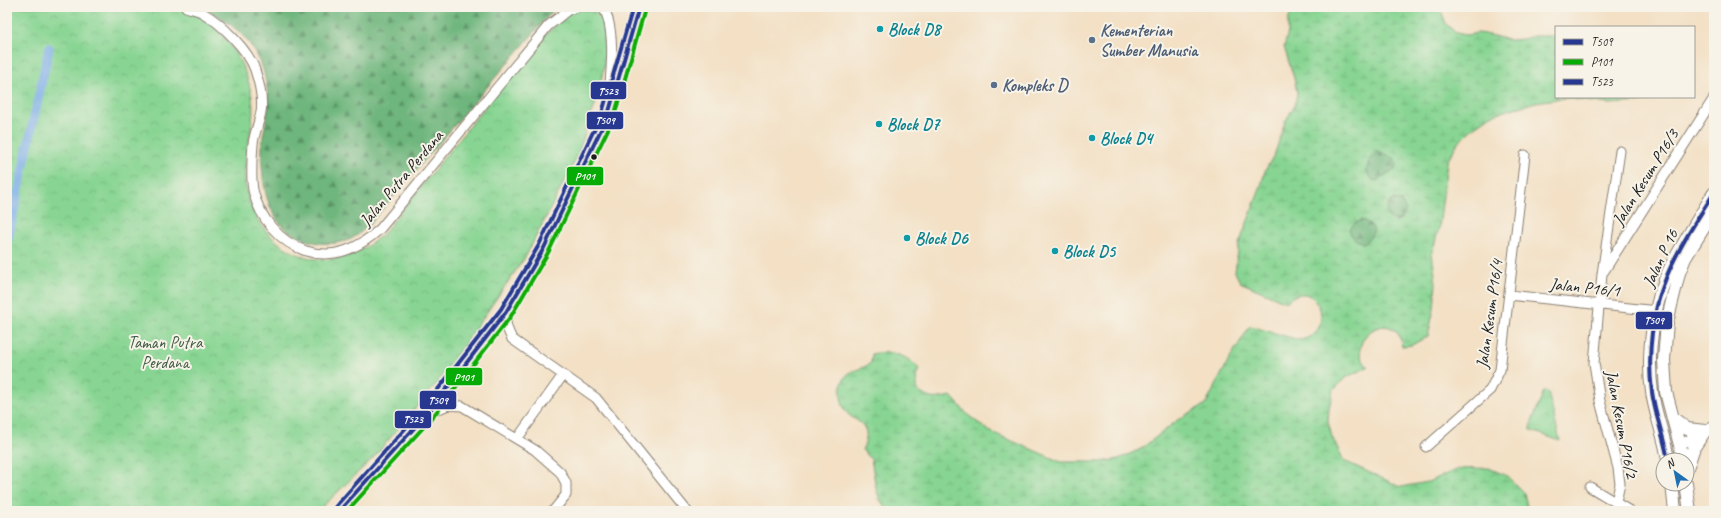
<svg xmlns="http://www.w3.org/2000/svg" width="1721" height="518" font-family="Caveat,sans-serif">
<defs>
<pattern id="forest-firs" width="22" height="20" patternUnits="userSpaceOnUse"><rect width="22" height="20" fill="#6eb67d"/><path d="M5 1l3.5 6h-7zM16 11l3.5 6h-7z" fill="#5a9366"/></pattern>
<pattern id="wetland-marsh" width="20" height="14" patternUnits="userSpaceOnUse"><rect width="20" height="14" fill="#88d593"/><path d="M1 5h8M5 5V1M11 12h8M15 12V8" fill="none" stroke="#75b67e"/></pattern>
<pattern id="park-crowns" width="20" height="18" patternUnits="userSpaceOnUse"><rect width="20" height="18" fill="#88d593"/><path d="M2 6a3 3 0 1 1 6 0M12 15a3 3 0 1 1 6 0" fill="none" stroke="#75b67e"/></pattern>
</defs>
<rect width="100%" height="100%" fill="#f7f3e8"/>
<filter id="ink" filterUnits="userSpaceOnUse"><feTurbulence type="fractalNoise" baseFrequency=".025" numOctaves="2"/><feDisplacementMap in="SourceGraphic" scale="8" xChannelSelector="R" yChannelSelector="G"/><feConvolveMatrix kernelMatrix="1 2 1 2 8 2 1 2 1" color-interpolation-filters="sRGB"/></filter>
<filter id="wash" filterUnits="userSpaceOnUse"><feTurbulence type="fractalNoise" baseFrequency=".012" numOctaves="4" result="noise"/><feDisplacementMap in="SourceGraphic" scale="16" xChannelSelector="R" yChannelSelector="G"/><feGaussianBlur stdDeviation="0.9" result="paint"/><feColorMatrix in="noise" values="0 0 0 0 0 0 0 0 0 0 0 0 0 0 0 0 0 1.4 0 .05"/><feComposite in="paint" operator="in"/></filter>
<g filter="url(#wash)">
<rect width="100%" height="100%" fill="#f3e0c5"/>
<path fill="url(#forest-firs)" stroke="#45694c" d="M200,7H556L368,226C363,230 357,236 351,239C338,245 316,245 304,239C299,236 292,234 288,231C263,212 261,172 262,144C263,132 267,120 268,108C269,95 266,81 263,69C253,39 228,19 200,7Z
M1377,152L1394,158L1397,164L1395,169L1376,181C1361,176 1367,158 1377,152Z
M1386 210a10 10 0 1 1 20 0a10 10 0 1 1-20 0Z
M1362,220L1370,224L1374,230L1370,238L1364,243C1355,241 1352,238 1349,229L1355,223Z"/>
<path fill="url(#wetland-marsh)" stroke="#527858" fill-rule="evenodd" d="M1293,7H1440L1446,24L1456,33L1466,35L1478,33L1490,35L1508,40L1523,39L1533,36H1556V97H1648L1641,102L1608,104L1564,98L1536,102L1491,115L1472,129L1457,144L1447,162L1439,228L1432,253L1436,283L1434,309L1428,336L1412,345L1402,346C1397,304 1340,338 1368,367L1345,378L1333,391L1329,408L1328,422L1332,437L1344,461L1401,487L1428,482L1458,469L1489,468L1507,476L1524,493L1528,511H889L880,500L876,488L871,459L862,450C865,444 868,436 865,429C862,422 855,420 849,415C840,407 837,384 847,375C854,369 863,369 871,363L872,354C889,350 908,355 919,369L916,377L918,391C931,401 936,399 951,396L968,415L989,431L1061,462H1100L1118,459L1141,449L1179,419L1206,404L1231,356L1250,326L1299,340C1340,335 1317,272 1286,302L1240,282L1235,272L1239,244L1260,189L1265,171L1275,153L1285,122L1295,105L1297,92L1294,78L1284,47L1288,32V21ZM1377,152L1394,158L1397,164L1395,169L1376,181C1361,176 1367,158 1377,152ZM1395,199L1402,202L1406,210L1403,218L1396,221L1388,217C1386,208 1386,204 1395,199ZM1362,220L1370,224L1374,230L1370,238L1364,243C1355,241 1352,238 1349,229L1355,223Z"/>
<path fill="url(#park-crowns)" stroke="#527858" d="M7,7C45,7 84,7 122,7C138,7 157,5 173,7C182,8 197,14 204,19C226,34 244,62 250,88C259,119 243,150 245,181C249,229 293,268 341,258C358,254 370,245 383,234L537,42L573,10H586L595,12L603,20L608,46L598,96L577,157L526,256L438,382L374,457L318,511H7Z
M1544,391L1548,392L1560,441L1530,430V427Z"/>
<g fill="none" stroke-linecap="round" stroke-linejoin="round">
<path stroke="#7bade7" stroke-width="9" d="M8,239L49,48"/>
</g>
</g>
<g filter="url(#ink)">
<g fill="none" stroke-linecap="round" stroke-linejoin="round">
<defs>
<path id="street" d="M186,7C191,9 198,10 203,13C221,23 249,51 255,70C259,82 263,100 261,112C259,123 254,134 253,144C252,157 251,178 253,190C259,217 279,242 306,251C335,260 359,248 380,229L548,26L568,10L576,7
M603,7C616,29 611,71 609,96
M1604,271L1714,98
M1509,295L1657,311
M506,312C505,323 507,329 512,339L596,398L687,511
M428,414L448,405L462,406L535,450L560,472L566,483V495L553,511
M517,439L563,375
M1680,445L1714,425
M1426,447L1490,390L1500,370L1525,155
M1590,487L1630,511
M1616,502L1620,484L1618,468L1600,401L1594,363L1602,274L1620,151"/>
<path id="secondary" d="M1673,418L1687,429L1705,431L1694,447L1687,468
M1668,460C1665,437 1655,415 1652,392C1646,352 1654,299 1672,264C1685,240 1700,216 1714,193
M1683,460L1680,445L1666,392L1664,360L1667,322L1679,273L1685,258L1714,211
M1672,484L1675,511
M1686,484L1690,511"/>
<path id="primary" d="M339,511L426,415L506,312L544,248L608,115L639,7"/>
</defs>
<use href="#street" stroke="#887e70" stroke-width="11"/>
<use href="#secondary" stroke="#887e70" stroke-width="14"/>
<use href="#primary" stroke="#887e70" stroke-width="15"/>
<use href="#street" stroke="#fff" stroke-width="9"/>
<use href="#secondary" stroke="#fff" stroke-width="12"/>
<use href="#primary" stroke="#fff" stroke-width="13"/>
<defs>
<path id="bus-1" d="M1668,460C1664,437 1655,415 1652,392C1647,354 1652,313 1666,278C1678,248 1697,220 1714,193
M339,511L426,415L506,312L544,248L608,115L639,7"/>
<path id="bus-2" d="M347,511L431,419L511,316L549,251L614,117L645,9"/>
<path id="bus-3" d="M335,507L421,411L501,309L539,245L602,113L633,7"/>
</defs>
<use href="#bus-1" stroke="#f7f3e8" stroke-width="7"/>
<use href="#bus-2" stroke="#f7f3e8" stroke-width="7"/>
<use href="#bus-3" stroke="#f7f3e8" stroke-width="7"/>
<use href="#bus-1" stroke="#283890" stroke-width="4"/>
<use href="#bus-2" stroke="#07ab05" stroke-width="4"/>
<use href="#bus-3" stroke="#283890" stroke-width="4"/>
</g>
</g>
<g fill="#0f9aa8" stroke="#f7f3e8" stroke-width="1.5">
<circle cx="880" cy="29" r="4"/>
<circle cx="879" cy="124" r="4"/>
<circle cx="1092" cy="138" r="4"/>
<circle cx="907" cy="238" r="4"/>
<circle cx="1055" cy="251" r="4"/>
</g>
<g fill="#5c6f8a" stroke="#f7f3e8" stroke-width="1.5">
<circle cx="1092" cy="40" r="4"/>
<circle cx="994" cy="85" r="4"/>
</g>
<circle fill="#1c1c1c" stroke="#f7f3e8" stroke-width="1.5" cx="594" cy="157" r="3.5"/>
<g text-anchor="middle" stroke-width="4" stroke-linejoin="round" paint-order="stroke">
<g font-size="17" font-weight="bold" fill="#0d838f" stroke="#f7f3e8" text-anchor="start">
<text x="888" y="35">Block D8</text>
<text x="887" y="130">Block D7</text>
<text x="1100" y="144">Block D4</text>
<text x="915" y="244">Block D6</text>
<text x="1063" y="257">Block D5</text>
</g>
<g font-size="17" font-weight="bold" fill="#4e5e75" stroke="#f7f3e8" text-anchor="start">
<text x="1100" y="36">Kementerian<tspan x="1100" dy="20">Sumber Manusia</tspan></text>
<text x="1002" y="91">Kompleks D</text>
</g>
<g font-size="17" fill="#1c1c1c" stroke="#f7f3e8">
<text transform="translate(1645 177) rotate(-58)" y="6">Jalan Kesum P16/3</text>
<text transform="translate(401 178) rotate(-50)" y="6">Jalan Putra Perdana</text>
<text transform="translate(1660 258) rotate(-65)" y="6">Jalan P 16</text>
<text transform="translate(1585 287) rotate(6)" y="6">Jalan P16/1</text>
<text transform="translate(1489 314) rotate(-82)" y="6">Jalan Kesum P16/4</text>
<text transform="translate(1622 424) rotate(79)" y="6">Jalan Kesum P16/2</text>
</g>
<g font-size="17" fill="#425d46" stroke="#f7f3e8">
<text x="165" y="348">Taman Putra<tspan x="165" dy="20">Perdana</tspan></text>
</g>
</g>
<g stroke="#f7f3e8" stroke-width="1.5">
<rect x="590" y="81" width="37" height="19" rx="4" fill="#283890"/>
<rect x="586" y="111" width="38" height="19" rx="4" fill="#283890"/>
<rect x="566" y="166" width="38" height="20" rx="4" fill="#07ab05"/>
<rect x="1635" y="311" width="38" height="19" rx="4" fill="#283890"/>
<rect x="445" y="367" width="38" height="19" rx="4" fill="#07ab05"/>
<rect x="419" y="390" width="38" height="20" rx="4" fill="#283890"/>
<rect x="394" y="410" width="38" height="19" rx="4" fill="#283890"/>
</g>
<g font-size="11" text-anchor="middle" font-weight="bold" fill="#fff">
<text x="608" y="95">T523</text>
<text x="605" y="124">T509</text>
<text x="585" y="180">P101</text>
<text x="1654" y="324">T509</text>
<text x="464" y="381">P101</text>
<text x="438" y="404">T509</text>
<text x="413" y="423">T523</text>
</g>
<rect width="1721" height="518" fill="none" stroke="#f7f3e8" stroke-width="24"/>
<rect x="1555" y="26" width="140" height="72" fill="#f7f3e8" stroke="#9f9d96"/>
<rect x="1563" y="39" width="20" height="6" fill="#283890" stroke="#9f9d96"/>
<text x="1591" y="46" font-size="12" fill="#1c1c1c">T509</text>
<rect x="1563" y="59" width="20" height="6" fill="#07ab05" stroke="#9f9d96"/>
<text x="1591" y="66" font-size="12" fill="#1c1c1c">P101</text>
<rect x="1563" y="79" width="20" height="6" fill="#283890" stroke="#9f9d96"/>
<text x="1591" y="86" font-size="12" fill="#1c1c1c">T523</text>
<g transform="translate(1675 472) rotate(327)"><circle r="19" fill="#f7f3e8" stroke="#9f9d96"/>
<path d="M0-3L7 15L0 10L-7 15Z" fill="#1f6fb2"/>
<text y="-6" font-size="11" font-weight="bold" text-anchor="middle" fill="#1c1c1c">N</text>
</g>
</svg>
